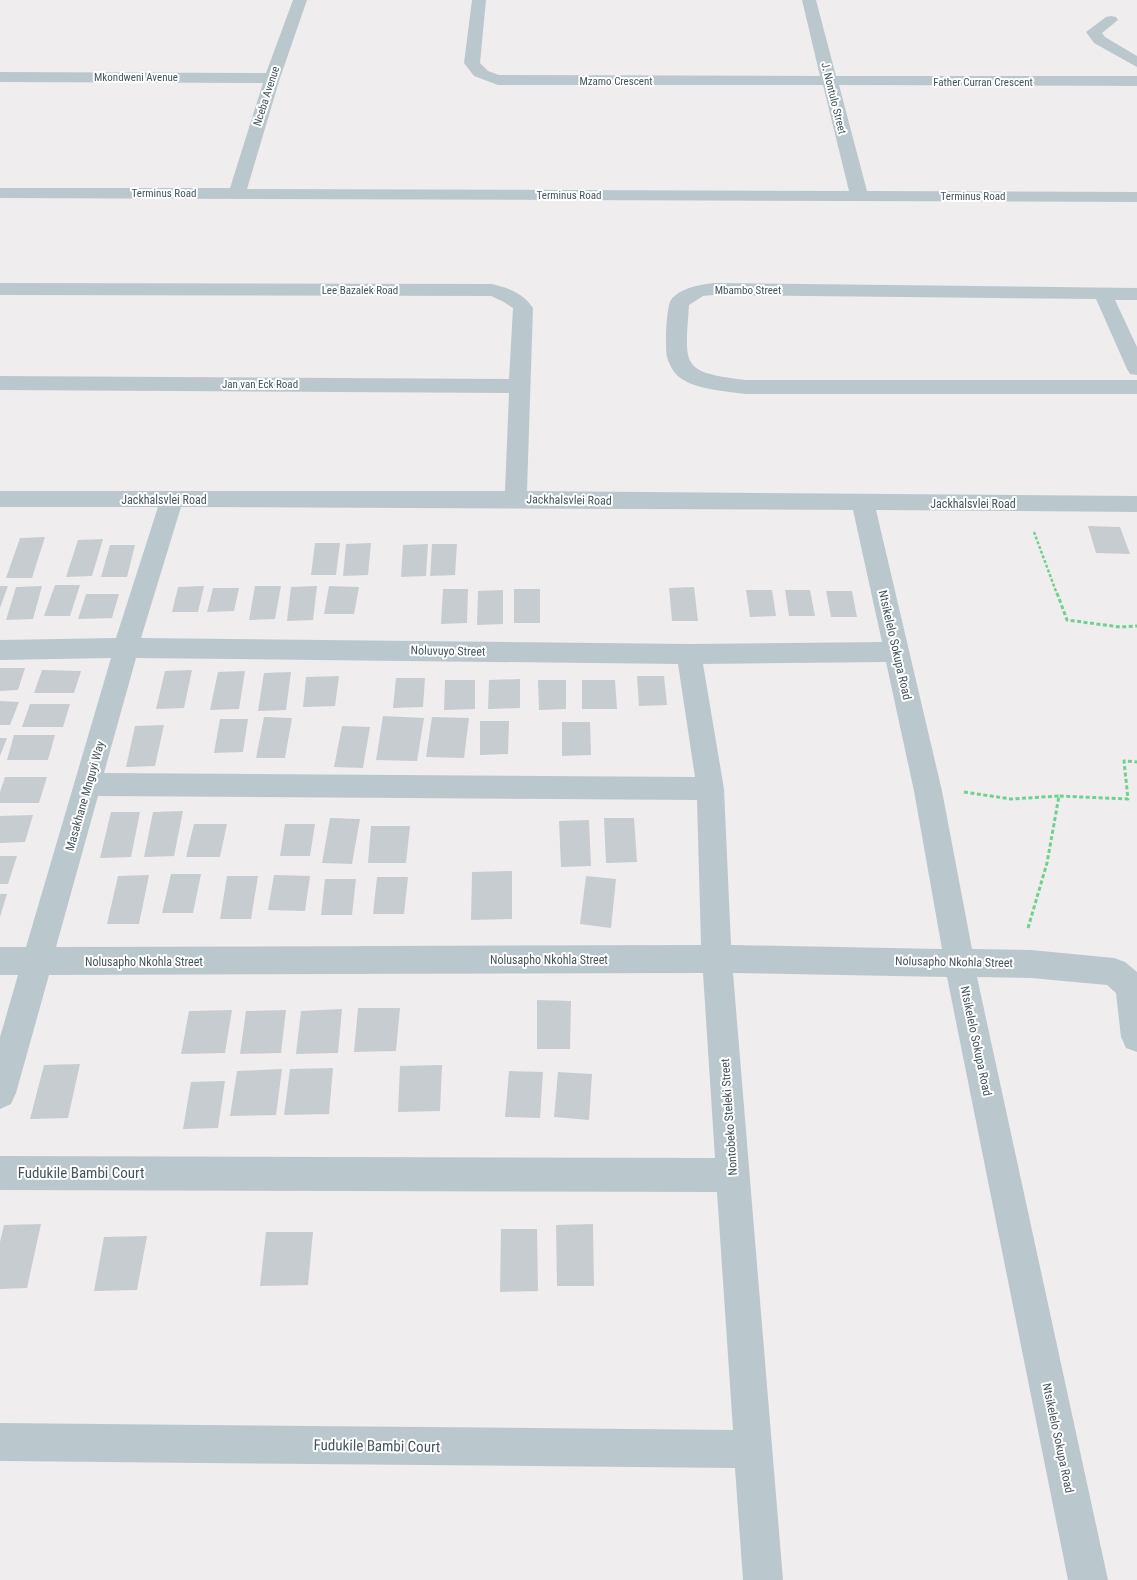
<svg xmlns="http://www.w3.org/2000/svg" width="1137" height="1580" font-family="'Roboto Condensed',sans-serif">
<rect width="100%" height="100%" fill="#f0edee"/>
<path fill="#c7ccd1" d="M1088,526L1120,527L1130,554L1096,553Z
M45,537L32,578H6L20,538Z
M103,539L92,576L66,577L78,540Z
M315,543H340L336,575H311Z
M371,543L368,575L343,576L346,544Z
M428,544L426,576L401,577L403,545Z
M432,544H457L455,575L430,576Z
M110,545H135L127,577H101Z
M55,585H80L70,616H44Z
M0,586H8L0,608Z
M42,586L33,619L6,620L16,587Z
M204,586L198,612H172L178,587Z
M255,586H281L275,619L249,620Z
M317,586L313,620L287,621L291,587Z
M329,586L359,587L354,614H324Z
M694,587L698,621H672L669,588Z
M213,588H239L234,611L207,612Z
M443,589H468L467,623L441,624Z
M514,589H540V623H514Z
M503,590V624L477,625L478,591Z
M746,590H772L776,616L750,617Z
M785,590H810L815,616H789Z
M826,591H852L857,617H831Z
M86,594H119L112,618L78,619Z
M0,668H25L18,690L0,691Z
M42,670L81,671L74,693H34Z
M192,670L184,708L156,709L165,671Z
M245,671L239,709L210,710L218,672Z
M291,672L286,710L258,711L264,673Z
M339,676L335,706L303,707L306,677Z
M637,676H664L667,705L639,706Z
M396,678H425L423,707L393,708Z
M520,679V708L488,709L489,680Z
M445,680H475V709L444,710Z
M538,680H566V709L539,710Z
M582,680H615L617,709H582Z
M0,701L19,702L10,725H0Z
M30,704H70L63,727H22Z
M383,716L424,718L417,761L376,760Z
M264,717L292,718L285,758H256Z
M432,717L469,718L464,758L426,757Z
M220,719H248L243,752L214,753Z
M480,721H509L508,754L480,755Z
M562,722H590L591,755L562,756Z
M164,725L155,766L126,767L135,726Z
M342,726L370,727L363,768L334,767Z
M14,735H55L48,760H7Z
M0,738H7L0,756Z
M5,777H47L39,803H0V792Z
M183,811L174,856L144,857L153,812Z
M111,812H140L131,857L100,858Z
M33,815L25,842L0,843V816Z
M330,818L360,819L352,864L322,863Z
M604,818H634L637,862L606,863Z
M589,820L591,866L561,867L559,821Z
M194,824H227L220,857H186Z
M285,824H315L310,856H280Z
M371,826H410L406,863H368Z
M0,856H17L8,884H0Z
M512,871V919L471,920L472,872Z
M171,874H201L193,913H162Z
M149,875L139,924H107L118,876Z
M274,875L310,876L305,911L268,910Z
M227,876H258L251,919H220Z
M586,876L616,879L611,928L580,924Z
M377,877H408L404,914H373Z
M325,879H356L352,915H321Z
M0,894H7L0,917Z
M537,1000L571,1001L570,1049H537Z
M358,1008H400L396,1051L354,1052Z
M342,1009L338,1053L296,1054L301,1011Z
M232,1010L225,1053L181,1054L189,1011Z
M286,1010L281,1053L240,1054L246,1011Z
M80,1064L68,1118L30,1119L44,1065Z
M442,1065L440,1111L398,1112L400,1066Z
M333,1068L329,1114L284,1115L290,1069Z
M282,1069L276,1115L230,1116L237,1071Z
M509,1071L543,1072L540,1118L505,1117Z
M558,1072L592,1074L589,1120L554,1117Z
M225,1081L218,1128L183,1129L191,1082Z
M41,1224L27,1288L0,1289V1242L4,1225Z
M593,1224L594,1286H557L556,1225Z
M501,1229H537L538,1291L500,1292Z
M266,1232H313L308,1285L260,1286Z
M147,1236L137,1290L94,1291L104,1237Z"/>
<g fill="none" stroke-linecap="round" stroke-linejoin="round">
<path stroke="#6ed28e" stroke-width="2.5" stroke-dasharray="3 2" stroke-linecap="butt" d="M1034,532L1057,594"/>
<path stroke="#6ed28e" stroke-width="3" stroke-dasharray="4 2.5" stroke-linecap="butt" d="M1057,593L1067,620L1120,627L1137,626
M964,792L1011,799L1059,796
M1028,928L1047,863L1059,796L1128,799L1124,761L1137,762"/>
<path fill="#bac8ce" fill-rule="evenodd" d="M293,0H307L280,78L247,189L849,191L823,85H498L474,76L464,63L472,0H486L480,63L488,71L499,75L820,76L802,0H816L836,76H1137V86L839,85L867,191L1137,192V202L0,198V188H230L263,83L0,82V72L266,73Z
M1111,16L1116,17L1118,20L1102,33L1105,37L1137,56V67L1094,43L1086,32L1106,17Z
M0,283L492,284C509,288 523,293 533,308L527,491L1137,496V512L876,510L942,791L972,949L1031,950L1114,958L1125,962L1137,972V1052L1126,1048L1121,1037L1116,993L1107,985L1031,978L977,977L1108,1580H1068L947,977L733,973L783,1580H743L735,1468L0,1461V1423L733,1430L717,1192L0,1190V1156L715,1158L703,973L49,975L16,1093L11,1104L0,1109V1037L18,975H0V947H26L111,658L0,660V640L116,638L158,507H0V491H505L509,393L0,390V376L509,379L513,308L502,301L491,296L0,295ZM181,507L853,510L882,642L689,644L141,638ZM136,658L678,664L695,777L104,773ZM886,662L914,791L942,949L731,945L724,789L703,664ZM98,796L697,800L701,945L56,947Z
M713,283L1137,288V300H1115L1137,347V375L1130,374L1127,369L1096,299L713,295L703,296L689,305C685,367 680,372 746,380H1137V394H746C725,391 696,390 679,377C673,372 669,364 667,357C665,348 666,307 671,300C679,288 700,285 713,283Z"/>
</g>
<g text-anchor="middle" stroke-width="4" stroke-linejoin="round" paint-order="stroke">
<g font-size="11" fill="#44555c" stroke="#fff">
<text x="136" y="81">Mkondweni Avenue</text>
<text x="616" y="85">Mzamo Crescent</text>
<text x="983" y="86">Father Curran Crescent</text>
<text transform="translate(266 96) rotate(-72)" y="4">Nceba Avenue</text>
<text transform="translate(834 98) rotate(76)" y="4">J. Nontulo Street</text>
<text x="164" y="197">Terminus Road</text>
<text x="569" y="199">Terminus Road</text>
<text x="973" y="200">Terminus Road</text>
<text x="360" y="294">Lee Bazalek Road</text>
<text x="748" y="294">Mbambo Street</text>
<text x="260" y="388">Jan van Eck Road</text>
</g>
<g font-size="12" fill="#44555c" stroke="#fff">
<text x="164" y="504">Jackhalsvlei Road</text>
<text transform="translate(569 500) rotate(1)" y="4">Jackhalsvlei Road</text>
<text x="973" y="508">Jackhalsvlei Road</text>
<text transform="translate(895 645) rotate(77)" y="4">Ntsikelelo Sokupa Road</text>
<text transform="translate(448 651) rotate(1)" y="4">Noluvuyo Street</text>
<text transform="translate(85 796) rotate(-74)" y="4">Masakhane Mnguyi Way</text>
<text x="549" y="964">Nolusapho Nkohla Street</text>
<text x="144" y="966">Nolusapho Nkohla Street</text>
<text transform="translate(954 962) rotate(1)" y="4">Nolusapho Nkohla Street</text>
<text transform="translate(976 1041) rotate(78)" y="4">Ntsikelelo Sokupa Road</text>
<text transform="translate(729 1117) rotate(-94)" y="4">Nontobeko Steleki Street</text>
<text transform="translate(1058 1438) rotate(78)" y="4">Ntsikelelo Sokupa Road</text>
</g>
<g font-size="15" fill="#44555c" stroke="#fff">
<text x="81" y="1178">Fudukile Bambi Court</text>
<text transform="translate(377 1446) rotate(1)" y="5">Fudukile Bambi Court</text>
</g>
</g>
</svg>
